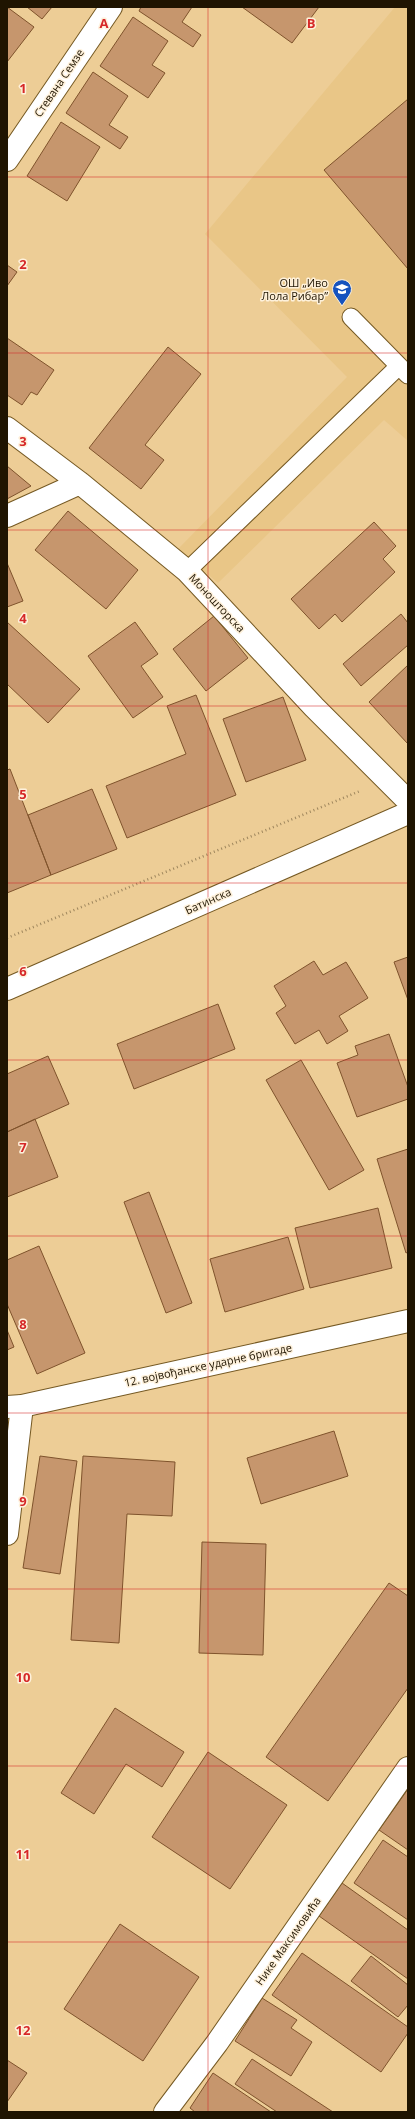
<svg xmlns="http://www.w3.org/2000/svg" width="415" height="2119" font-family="'Open Sans',sans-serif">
<rect width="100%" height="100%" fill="#edcd96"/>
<path fill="#e9c687" d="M395,7H408V441L384,420L218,583L178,549L347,377L205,234Z"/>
<path fill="#c6966d" stroke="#7f532c" d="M7,7L34,27L7,62Z
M27,7H52L42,19Z
M141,7H192L182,22L201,35L193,47L139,11Z
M242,7H319L292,43Z
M133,17L168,41L152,65L165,73L148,98L100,66Z
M93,72L128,96L109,125L128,137L120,149L66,113Z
M408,99V269L324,170Z
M61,122L100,147L67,201L27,176Z
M7,265L17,272L7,286Z
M7,338L54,370L37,395L31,392L22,405L7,395Z
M168,347L201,374L145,445L164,460L141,489L89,448Z
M7,466L31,486L7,499Z
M68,511L138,570L106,609L35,550Z
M374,522L396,546L383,559L395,572L342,622L335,614L319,629L291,599Z
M7,563L23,601L7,607Z
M401,614L408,623V645L361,686L343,664Z
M214,616L248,658L206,691L173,649Z
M7,622L80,689L48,723L7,684Z
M135,622L158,654L141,666L163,697L133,718L88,656Z
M408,665V744L369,702Z
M196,695L236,795L127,838L106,786L186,754L167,706Z
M283,697L306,760L246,782L223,719Z
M10,769L51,875L7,893V770Z
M92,789L117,849L51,875L28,815Z
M408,957V1000L394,962Z
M314,961L323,975L346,962L368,998L339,1016L348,1031L327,1044L319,1030L295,1044L276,1013L286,1006L274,986Z
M218,1004L235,1049L134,1089L117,1044Z
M389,1034L408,1087V1099L357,1117L337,1063L358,1055L355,1046Z
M48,1056L69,1104L7,1132V1074Z
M301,1060L364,1170L329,1190L266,1080Z
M35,1119L58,1177L7,1197V1132Z
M408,1149V1252L406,1253L377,1159Z
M149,1192L192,1303L166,1313L124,1202Z
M378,1208L392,1268L310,1288L295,1228Z
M288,1237L304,1289L225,1312L210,1259Z
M39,1246L85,1353L37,1374L7,1304V1260Z
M7,1330L14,1347L7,1350Z
M334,1431L348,1476L261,1504L247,1458Z
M40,1456L77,1461L60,1574L23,1568Z
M83,1456L175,1462L172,1516L127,1514L119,1643L71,1640Z
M202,1542L266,1544L263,1655L199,1653Z
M389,1583L408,1596V1688L328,1801L266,1757Z
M115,1708L184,1752L162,1787L126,1764L94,1814L61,1793Z
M208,1752L287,1805L230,1889L152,1837Z
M408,1789V1850L379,1830Z
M383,1840L408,1857V1920L354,1883Z
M342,1883L408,1930V1979L319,1916Z
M120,1924L199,1977L143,2061L64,2009Z
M302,1953L408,2027V2033L381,2072L272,1995Z
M371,1956L408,1985V2005L398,2017L351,1981Z
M262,1998L297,2020L291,2028L312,2042L291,2076L235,2041Z
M252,2059L333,2112H277L235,2084Z
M7,2060L27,2073L7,2102Z
M213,2073L271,2112H195L190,2108Z"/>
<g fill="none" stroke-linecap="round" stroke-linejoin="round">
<defs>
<path id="service" d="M351,317L408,375
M187,571L399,366"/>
<path id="minor" d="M7,160L111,7
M7,428L80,483L187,571L314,707L408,801
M7,516L80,483
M7,989L408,813
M7,1534L22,1406
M165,2112L217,2043L408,1768"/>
<path id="secondary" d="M7,1407L22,1406L408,1321"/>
</defs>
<use href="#service" stroke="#755923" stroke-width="19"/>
<use href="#minor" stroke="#755923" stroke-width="24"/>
<use href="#secondary" stroke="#755923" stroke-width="24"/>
<path stroke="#9e865d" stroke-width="2.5" stroke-dasharray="1 3" stroke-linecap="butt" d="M7,938L360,791"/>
<use href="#service" stroke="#fff" stroke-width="17"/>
<use href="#minor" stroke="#fff" stroke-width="22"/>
<use href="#secondary" stroke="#fff" stroke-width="22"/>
</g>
<path fill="none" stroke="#d62828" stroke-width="1" stroke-opacity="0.55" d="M208,7V2112M7,177H408M7,353H408M7,530H408M7,706H408M7,883H408M7,1060H408M7,1236H408M7,1413H408M7,1589H408M7,1766H408M7,1942H408"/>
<defs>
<symbol id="school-pin" viewBox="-11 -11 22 30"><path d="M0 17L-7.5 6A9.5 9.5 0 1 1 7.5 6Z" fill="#1552be" stroke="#fef1db"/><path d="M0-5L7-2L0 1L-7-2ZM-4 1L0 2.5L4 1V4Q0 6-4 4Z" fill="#fff"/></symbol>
</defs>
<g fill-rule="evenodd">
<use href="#school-pin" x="331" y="278" width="22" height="30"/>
</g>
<g text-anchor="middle" stroke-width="3" stroke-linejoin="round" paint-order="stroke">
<g font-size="11" fill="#1f1401" stroke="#fef1db">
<text transform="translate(59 83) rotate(-56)" y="4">Стевана Семзе</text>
<text transform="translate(217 603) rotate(47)" y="4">Моношторска</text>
<text transform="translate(208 901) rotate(-24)" y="4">Батинска</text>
<text transform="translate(208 1365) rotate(-12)" y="4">12. војвођанске ударне бригаде</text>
<text transform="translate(288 1941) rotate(-55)" y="4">Нике Максимовића</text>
</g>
<g font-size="11" fill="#1f1401" stroke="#fef1db" text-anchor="end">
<text x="328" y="287">ОШ „Иво<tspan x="328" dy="13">Лола Рибар”</tspan></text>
</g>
</g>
<g font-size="13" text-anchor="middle" font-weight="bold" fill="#d62828" stroke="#fef1db" stroke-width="3" stroke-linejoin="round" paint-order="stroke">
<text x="104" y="28">A</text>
<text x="311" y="28">B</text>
<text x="23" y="93">1</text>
<text x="23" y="269">2</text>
<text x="23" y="446">3</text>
<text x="23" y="623">4</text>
<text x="23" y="799">5</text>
<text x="23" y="976">6</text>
<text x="23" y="1152">7</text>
<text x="23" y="1329">8</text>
<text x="23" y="1506">9</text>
<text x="23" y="1682">10</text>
<text x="23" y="1859">11</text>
<text x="23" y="2035">12</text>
</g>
<rect width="415" height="2119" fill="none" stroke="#1f1401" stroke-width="16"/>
</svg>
